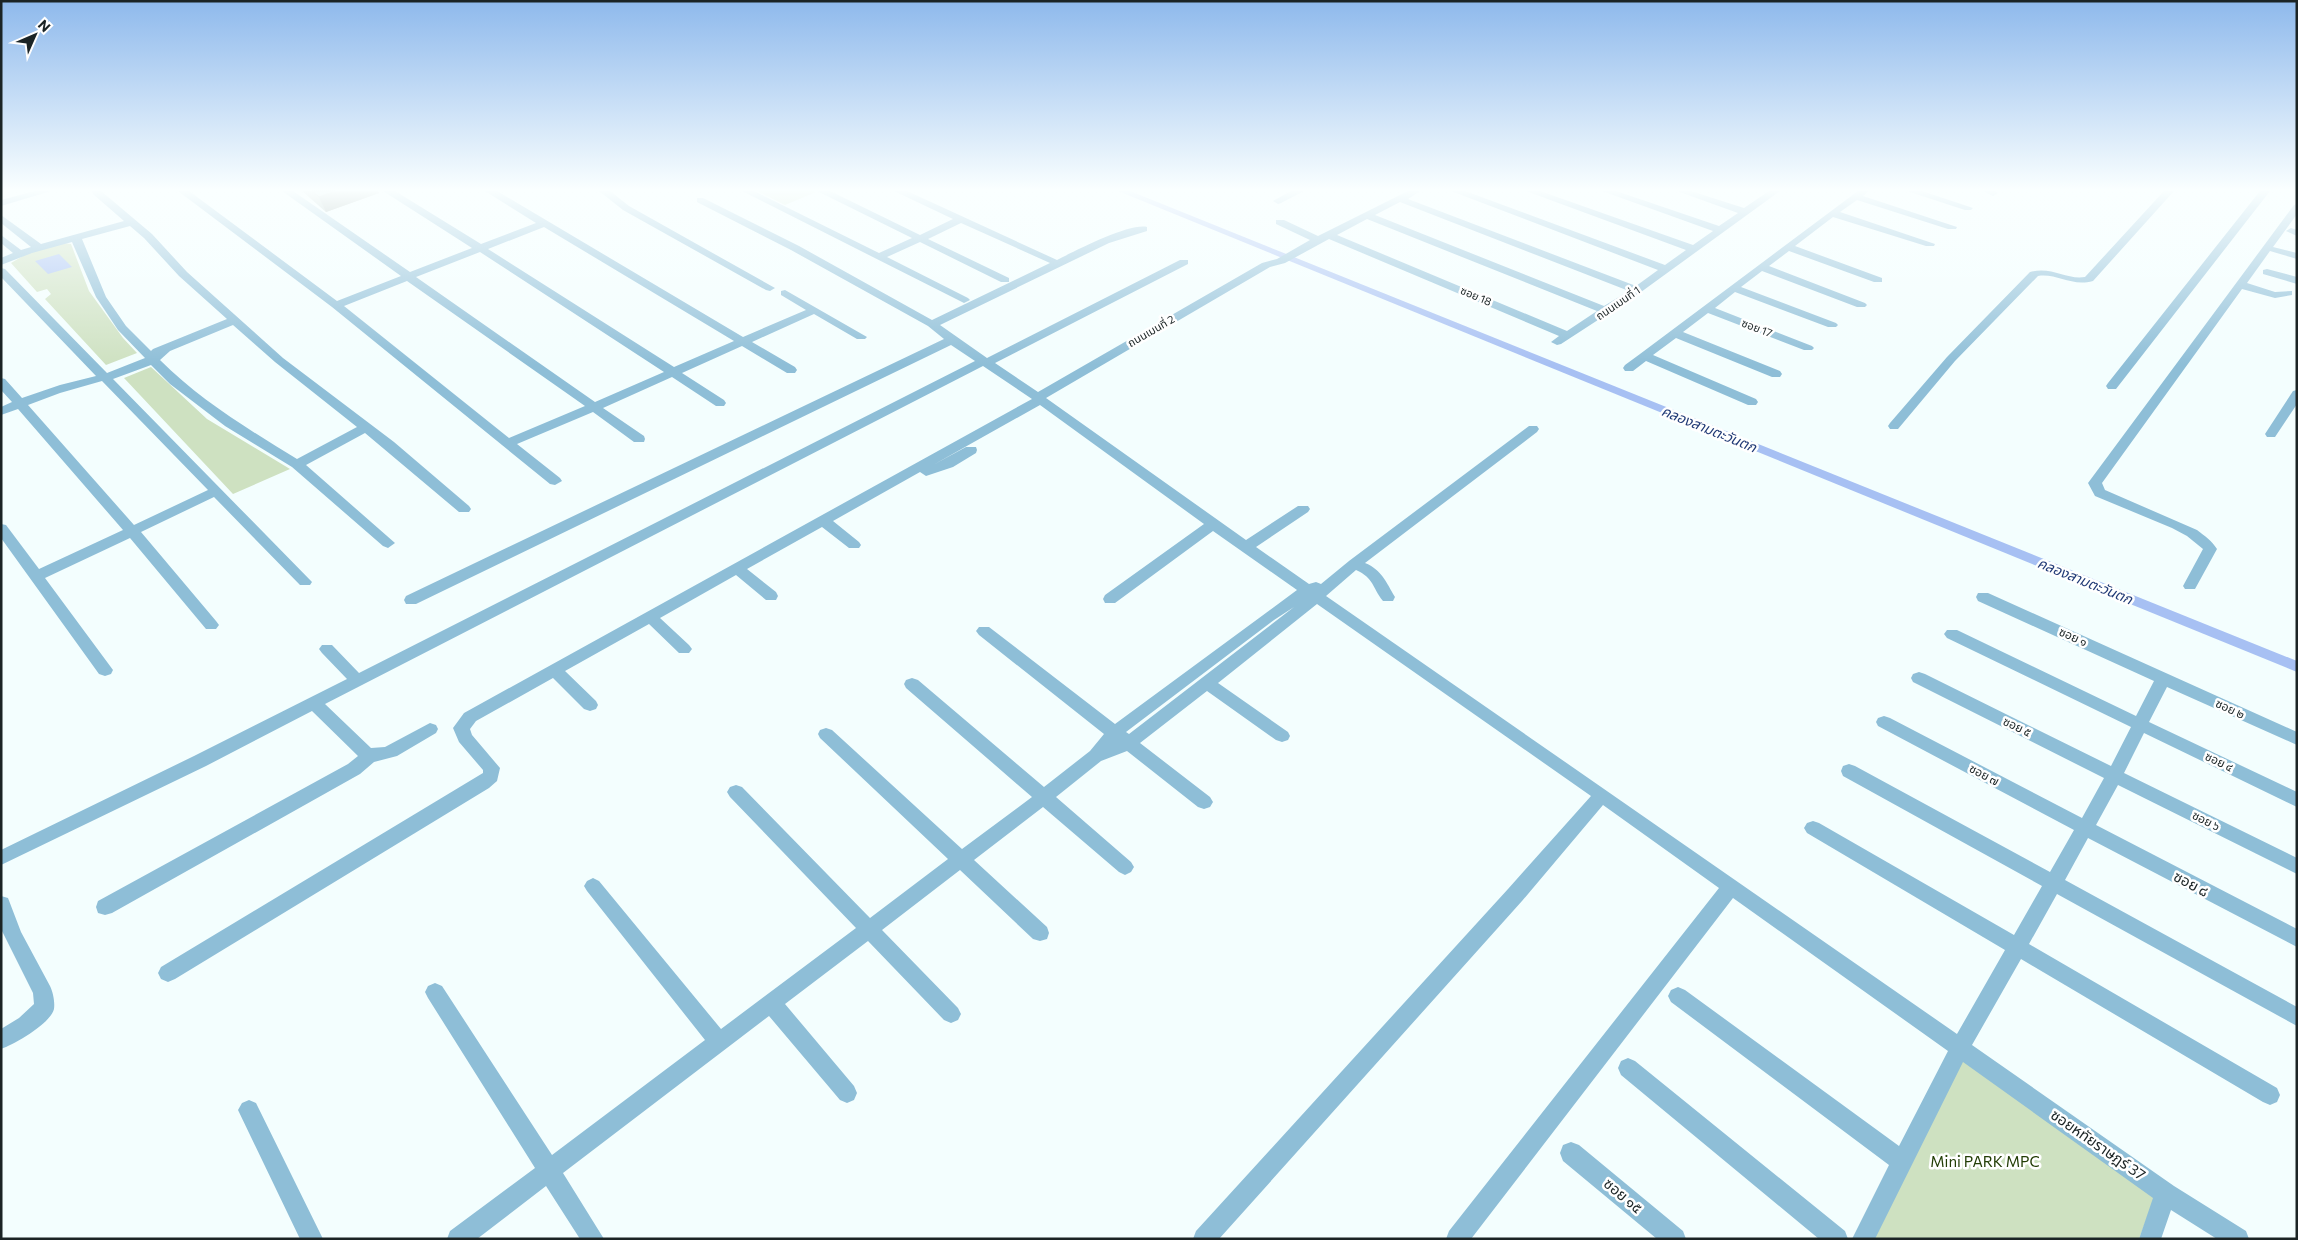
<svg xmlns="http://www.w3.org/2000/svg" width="2298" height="1240" font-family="Commissioner,'Noto Sans Thai',sans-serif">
<rect width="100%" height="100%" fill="#f3fefe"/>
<path fill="#cee1c1" d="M757,191H814L816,192L785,205Z
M63,243L71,244L89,291L123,338L137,353L106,365L45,299L51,294L47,289L37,292L11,263L28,253Z
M151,367L207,419L290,469L233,494L124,378Z
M1959,1052L2158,1188L2139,1239H1855Z"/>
<path fill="#a7c0f3" d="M59,254L72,267L48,274L35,261Z"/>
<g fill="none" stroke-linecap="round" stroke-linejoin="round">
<path fill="#a7c0f3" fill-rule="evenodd" d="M1118,191H1130L2297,661V672Z"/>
<path fill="#8ebed7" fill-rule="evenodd" d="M35,191H51L1,206V200Z
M92,191H101L152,234L187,272L283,358L394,442L469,506L471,509L469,512H459L365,433L306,465L395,543L388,548L383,546L292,467L225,426L170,384L151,365L113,379L312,582L310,585H300L214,497L141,532L216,621L219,625L216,629H206L130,538L45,578L113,670L111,674L105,676L99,674L1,538V524L6,525L39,569L123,530L18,409L1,415V407L12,402L1,390V378L5,379L22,398L60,385L96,376L1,277V268L5,269L107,373L145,358L118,330L96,297L72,242L32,253L1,265V258L13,253L1,243V235L21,250L31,247L1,223V215L41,244L124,221L93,194ZM130,226L144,238L179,276L227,319L153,349L151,351L126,326L106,297L82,239ZM233,325L275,362L357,427L297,459C248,429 200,400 160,360L170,351ZM102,381L208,490L134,525L28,405L60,393Z
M178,191H189L337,301L401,276L282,191H293L410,272L472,248L383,191H395L481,244L536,223L485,191H497L743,337L806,310L781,295V291L785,290L867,337L865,339H857L814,314L752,342L795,367L797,370L795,373H787L742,346L682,373L724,400L726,403L724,406H716L672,377L603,408L644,436L645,439L644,442H634L593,412L517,444L560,478L562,481L555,485L550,484L332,307ZM544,227L734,341L674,367L488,249ZM480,252L664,372L595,402L416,277ZM407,281L585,406L509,438L344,306Z
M599,191H610L629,206L775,288L770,291L766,290L623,210Z
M742,191H754L879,253L912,238L817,191H830L920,235L953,219L894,191H907L1057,260C1075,251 1129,223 1147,227V231L1109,243L940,325L987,358L1180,260H1188V264L995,363L1038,392L1262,263L1277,259L1310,240L1276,224V220H1284L1318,236L1408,191H1420L1408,199L1636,286L1658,270L1451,191H1465L1665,265L1686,250L1526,191H1540L1693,245L1713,231L1602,191H1616L1719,226L1738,213L1677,191H1691L1744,208L1769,191H1780L1641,292L1561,344L1557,345L1551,342L1559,336L1329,239L1285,263L1270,267L1046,398L1246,540L1298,506H1308L1310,509L1308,512L1256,547L1309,584L1316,582L1321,584L1349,561L1529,426H1537L1539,429L1537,432L1365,563C1382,570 1386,582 1395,597L1393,601H1383C1372,587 1374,578 1356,570L1326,596L1957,1034L2005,950L1807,833L1804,828L1807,823L1813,821L1819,823L2014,935L2042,886L1843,776L1841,771L1843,766L1849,764L1855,766L2050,872L2074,830L1878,726L1876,722L1878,718L1884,716L1890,718L2082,818L2104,778L1913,682L1911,678L1913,674L1919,672L1925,674L2111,766L2131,727L1947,638L1944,634L1947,630H1957L2136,716L2154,681L1978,601L1976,597L1978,593H1988L2297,732V745L2167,687L2149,722L2297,792V807L2144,733L2124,773L2297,858V874L2118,785L2096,825L2297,929V947L2088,838L2065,880L2297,1007V1026L2057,894L2029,944L2277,1088L2280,1095L2277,1102L2270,1105L2263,1102L2021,959L1972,1045L2174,1186L2246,1231L2249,1239H2217L2171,1210L2161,1239H2139L2153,1198L1963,1062L1875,1239H1852L1889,1165L1671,1002L1668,996L1671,990L1678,987L1685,990L1899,1146L1948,1051L1733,898L1471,1239H1446L1449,1231L1719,888L1603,805L1522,901L1219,1239H1193L1196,1231L1508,889L1591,796L1317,604L1218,683L1288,732L1290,736L1288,740L1282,742L1276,740L1207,691L1140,743L1210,797L1213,802L1210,807L1204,809L1198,807L1127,751L1101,761L1056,797L1131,862L1134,867L1131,872L1125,875L1119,872L1043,807L974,860L1047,927L1049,933L1047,939L1040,941L1033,939L960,870L882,930L958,1008L961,1014L958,1020L951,1023L944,1020L868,941L785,1004L854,1086L857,1093L854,1100L847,1103L840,1100L769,1016L563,1173L604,1239H580L546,1186L477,1239H447L450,1231L535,1168L428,998L425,992L428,986L435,983L442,986L552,1155L705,1040L587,891L584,886L587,881L593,878L599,881L721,1029L856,928L730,797L727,792L730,787L736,785L742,787L870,918L948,859L820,738L818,734L820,730L826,728L832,730L962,849L1032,797L906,688L904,684L906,680L912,678L918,680L1044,787L1090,751L1104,734L979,635L976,631L979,627H989L1115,724L1297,590L1213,531L1115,603H1105L1103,599L1105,595L1204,524L1040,405L933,465L966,447H976L977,450L976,453L953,467L926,476L920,472L833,521L859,542L861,545L859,548H849L822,527L747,569L776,592L778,596L776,600H766L736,575L660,618L689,645L692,649L689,653H679L649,624L565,671L596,701L598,705L596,709L590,711L584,709L553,678L476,721L470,729L472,735L500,768L497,781L489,788L175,979L168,982L161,979L158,973L161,967L483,773V770L459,742L453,728L464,713L1032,399L983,366L325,704L371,748L385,747L430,723L436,725L438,729L436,733L397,756L374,762L360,774L112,913L105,915L98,913L96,907L98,901L348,764L358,756L312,711L206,766L1,865V850L194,756L347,679L322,653L319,649L322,645H332L359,673L975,361L951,345L416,604H406L404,600L406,596L944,339L928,326L791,250L697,202V198H703L799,246L932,320L1050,263L961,223L928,239L1009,278V282H1001L920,242L887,257L968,298L970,300L964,303ZM1400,202L1629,291L1604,306L1375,215ZM1367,219L1597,311L1567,331L1337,235ZM1294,607L1129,734L1126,732L1274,620Z
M1291,191H1304L1281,203L1278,204L1273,201Z
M1858,191H1869L1863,196L1957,227L1956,229H1948L1857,200L1840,212L1935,244L1934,246H1926L1833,217L1795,246L1882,278V282H1874L1789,251L1769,266L1865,303L1867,305L1865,307H1857L1762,271L1741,287L1836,323L1838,325L1836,327H1828L1735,292L1715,308L1812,346L1814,348L1812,350H1804L1708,313L1683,332L1780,371L1782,374L1780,377H1772L1676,338L1653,355L1756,399L1758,402L1756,405H1748L1646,361L1633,371H1625L1623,368L1625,365L1640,354Z
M1907,191H1922L1973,208L1971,210H1965Z
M1983,191H1996L1998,193L1993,196Z
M2164,191H2174L2093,281C2071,287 2057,273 2038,276L1955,361L1898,429H1890L1888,426L1890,423L1947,357L2030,272C2052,266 2066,280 2085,277Z
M2260,191H2270L2116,389H2108L2106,386L2108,383Z
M2297,204V214L2273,247L2297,253V259L2270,251L2247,283L2275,292L2292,291V295L2275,298L2242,289L2102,483L2105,490L2197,530C2205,536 2212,541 2217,549L2195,589H2185L2183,586L2203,549L2187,536L2172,528L2095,496L2088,483L2294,205Z
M2291,228L2297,230V236L2286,231Z
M2267,269L2297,277V284L2263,274V270Z
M2297,390V404L2275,437H2267L2265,434L2293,391Z
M1,896L8,898L21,932L50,986C53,992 55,1002 54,1009C50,1024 15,1044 1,1049V1029L19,1018L34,1004L33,993L1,929Z
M1628,1058L1635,1061L1845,1231L1848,1239H1819L1621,1075L1618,1068L1621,1061Z
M249,1100L256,1103L323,1239H300L238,1110L242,1103Z
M1571,1142L1579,1145L1683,1231L1686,1239H1657L1563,1161L1560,1153L1563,1145Z"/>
</g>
<path fill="#99aca3" d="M302,191H378L379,193L326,212Z"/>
<path fill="#7d8c85" d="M335,191H378L379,193L326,212L319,197Z"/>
<path fill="#b2c8be" stroke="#7d8c85" d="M312,191H335L319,197Z"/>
<linearGradient id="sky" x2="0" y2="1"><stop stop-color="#8eb9ec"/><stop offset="0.52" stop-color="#faffff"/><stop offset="1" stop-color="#faffff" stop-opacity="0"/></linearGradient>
<rect width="2298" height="365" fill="url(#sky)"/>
<g text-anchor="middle" stroke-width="5" stroke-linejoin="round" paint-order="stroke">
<g font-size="11" fill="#1b2425" stroke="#fff">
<text transform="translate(1476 296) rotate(23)" y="4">ซอย 18</text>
<text transform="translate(1618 303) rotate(-34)" y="4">ถนนเมนที่ 1</text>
<text transform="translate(1757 328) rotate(21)" y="4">ซอย 17</text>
<text transform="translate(1151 331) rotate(-30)" y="4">ถนนเมนที่ 2</text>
</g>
<g font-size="12" fill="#1b2425" stroke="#fff">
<text transform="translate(2073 637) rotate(24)" y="4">ซอย ๑</text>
<text transform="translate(2230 709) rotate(25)" y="4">ซอย ๒</text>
<text transform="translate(2017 727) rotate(26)" y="4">ซอย ๕</text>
<text transform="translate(2219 762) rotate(26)" y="4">ซอย ๔</text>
<text transform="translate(1984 775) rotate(28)" y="4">ซอย ๗</text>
<text transform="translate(2206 821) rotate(27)" y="4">ซอย ๖</text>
</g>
<g font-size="14" font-style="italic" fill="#213a76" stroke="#fff">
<text transform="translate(1709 429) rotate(22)" y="5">คลองสามตะวันตก</text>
<text transform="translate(2085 581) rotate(22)" y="5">คลองสามตะวันตก</text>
</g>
<g font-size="15" fill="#1b2425" stroke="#fff">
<text transform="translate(2191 884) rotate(28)" y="5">ซอย ๘</text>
<text transform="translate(2098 1145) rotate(35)" y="5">ซอยหทัยราษฎร์ 37</text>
<text transform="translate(1623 1196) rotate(40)" y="5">ซอย ๑๕</text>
</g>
<g font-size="15" fill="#223d05" stroke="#fff">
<text x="1985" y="1167">Mini PARK MPC</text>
</g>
</g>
<rect width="2298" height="1240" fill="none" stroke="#1b2425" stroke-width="5"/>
<g transform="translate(35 35) rotate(45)" stroke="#ffffff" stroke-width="4" paint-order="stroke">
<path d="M0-4L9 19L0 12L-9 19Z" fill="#1b2425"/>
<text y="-8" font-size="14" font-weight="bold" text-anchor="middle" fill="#1b2425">N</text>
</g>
</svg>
